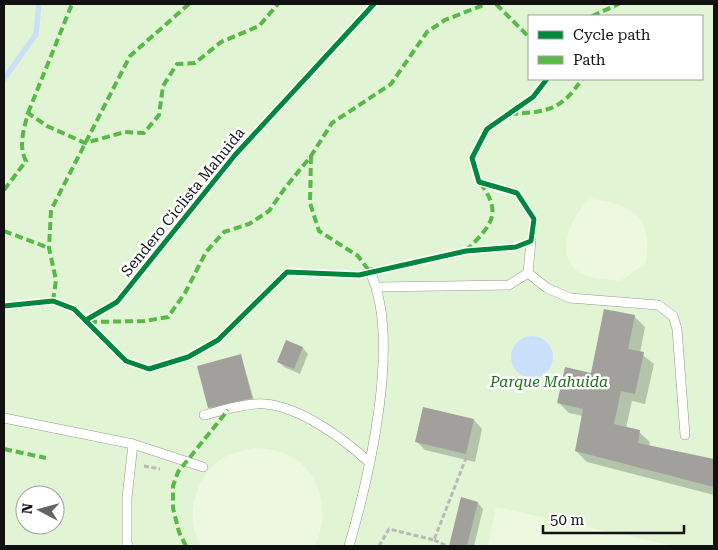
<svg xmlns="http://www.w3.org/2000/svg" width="718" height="550" font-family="'Roboto Serif',serif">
<rect width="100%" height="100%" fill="#fdfdf7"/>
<path fill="#e1f5d5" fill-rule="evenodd" d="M4,4H714V546H4ZM529,16H702V79H529ZM25,495H55V525H25Z"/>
<path fill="#ecf9df" d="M590,199C633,203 655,220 645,264L620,281C609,279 592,279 582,274C552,259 571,215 590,199Z
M255,448C269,449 283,451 296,459C323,479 330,518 314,546H202C184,522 194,482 215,464C226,454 241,451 255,448Z
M496,507L674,546H488Z"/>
<path fill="#cae0fa" d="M511 357a21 21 0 1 1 42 0a21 21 0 1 1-42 0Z"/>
<path fill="#0003" d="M634,316L645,327L640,353L654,364L645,404L632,401L626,428L639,432L650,442L649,447L713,460L714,395V495L587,462L576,451L583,416L569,413L558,402L592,375Z
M287,341L303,348L308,354L300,374L284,367L278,361Z
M241,356L254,400L211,410L209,407Z
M474,420L482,429L475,462L425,450L416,441Z
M462,499L478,503L483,509L474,546L450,545Z"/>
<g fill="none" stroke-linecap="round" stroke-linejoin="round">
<path stroke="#cae0fa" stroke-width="5.5" d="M4,79L36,34L39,4"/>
</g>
<path fill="#a1a09c" d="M604,309L635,315L628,349L644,352L635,394L621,391L614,424L640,430L638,443L714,459V487L575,451L583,409L557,403L565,367L591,373Z
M286,340L303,347L294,369L277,362Z
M241,354L252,398L208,408L197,366Z
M423,407L474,419L466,454L415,442Z
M461,497L478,502L467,546H449Z"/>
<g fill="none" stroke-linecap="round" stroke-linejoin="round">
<defs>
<path id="lane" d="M528,273L547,288L570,298L658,305L673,316L677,329L685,435
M377,287L509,285L528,273L531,241
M204,415C221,411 248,402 265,404C301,407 344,439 370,463
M4,418L133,444L203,467
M128,546L127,543V498L133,444
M349,546C369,477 402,339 370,272"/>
</defs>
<use href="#lane" stroke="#979795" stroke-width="10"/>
<path stroke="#b9b9b8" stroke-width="3" stroke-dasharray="5 2.5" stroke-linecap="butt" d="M144,466L160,469
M434,540L447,546
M379,546L389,529L434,540L466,458"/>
<use href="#lane" stroke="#fffffe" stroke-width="9"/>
<path stroke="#58b947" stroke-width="4" stroke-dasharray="8 4" stroke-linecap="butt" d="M496,4L529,37
M592,16L619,4
M28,113L72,4
M510,114C546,112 561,111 582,79
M311,156L310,203L319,231L358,256L370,272
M4,190L26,161C18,146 24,129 28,113L47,126L85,143L125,132L144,133L159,115L163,86L177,64L195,63L221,42L259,26L278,4
M4,231L49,248
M466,251C489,227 504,215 481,184
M53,301L56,280L49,248L51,210L130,56L189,4
M89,322L144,321L168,317L185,293L206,252L224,232L249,224L269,211L285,188L311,156L332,123L391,84L427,32L445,20L486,4
M4,449L46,458
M186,546L179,532L173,508V486L178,472L228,410"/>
<defs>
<path id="cycleway" d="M4,306L53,301L74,309L126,361L149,369L188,357L218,340L287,272L359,275L466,251L516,247L531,241L534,219L517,193L479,182L472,158L487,129L533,97L547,79
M86,320L117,302L235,155L374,4"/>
</defs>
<use href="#cycleway" stroke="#fff" stroke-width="8"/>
<use href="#cycleway" stroke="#00873e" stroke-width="5"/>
</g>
<g text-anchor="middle" stroke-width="5" stroke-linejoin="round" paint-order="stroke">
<g font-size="15" fill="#111" stroke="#fff">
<text transform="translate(183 202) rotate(-51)" y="5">Sendero Ciclista Mahuida</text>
</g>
<g font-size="15" font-style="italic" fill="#1a7119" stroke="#fff">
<text x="549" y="387">Parque Mahuida</text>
</g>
</g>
<rect width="718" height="550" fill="none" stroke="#111111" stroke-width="10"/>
<rect x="528" y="15" width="175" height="65" fill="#ffffff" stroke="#a0a0a0"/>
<rect x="538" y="31" width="25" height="8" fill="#00873e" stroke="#a0a0a0"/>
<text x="573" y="40" font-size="15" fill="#111111">Cycle path</text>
<rect x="538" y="56" width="25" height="8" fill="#58b947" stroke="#a0a0a0"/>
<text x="573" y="65" font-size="15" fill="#111111">Path</text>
<g transform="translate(40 510) rotate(276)"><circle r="24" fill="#ffffff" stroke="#a0a0a0"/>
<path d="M0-4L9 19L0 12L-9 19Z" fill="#646462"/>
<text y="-8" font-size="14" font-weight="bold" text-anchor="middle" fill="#111111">N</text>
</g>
<path d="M543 525v8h141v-8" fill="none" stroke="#111111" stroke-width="2.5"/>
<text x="550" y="525" font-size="15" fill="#111111" stroke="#ffffff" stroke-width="4" paint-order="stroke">50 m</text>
</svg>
